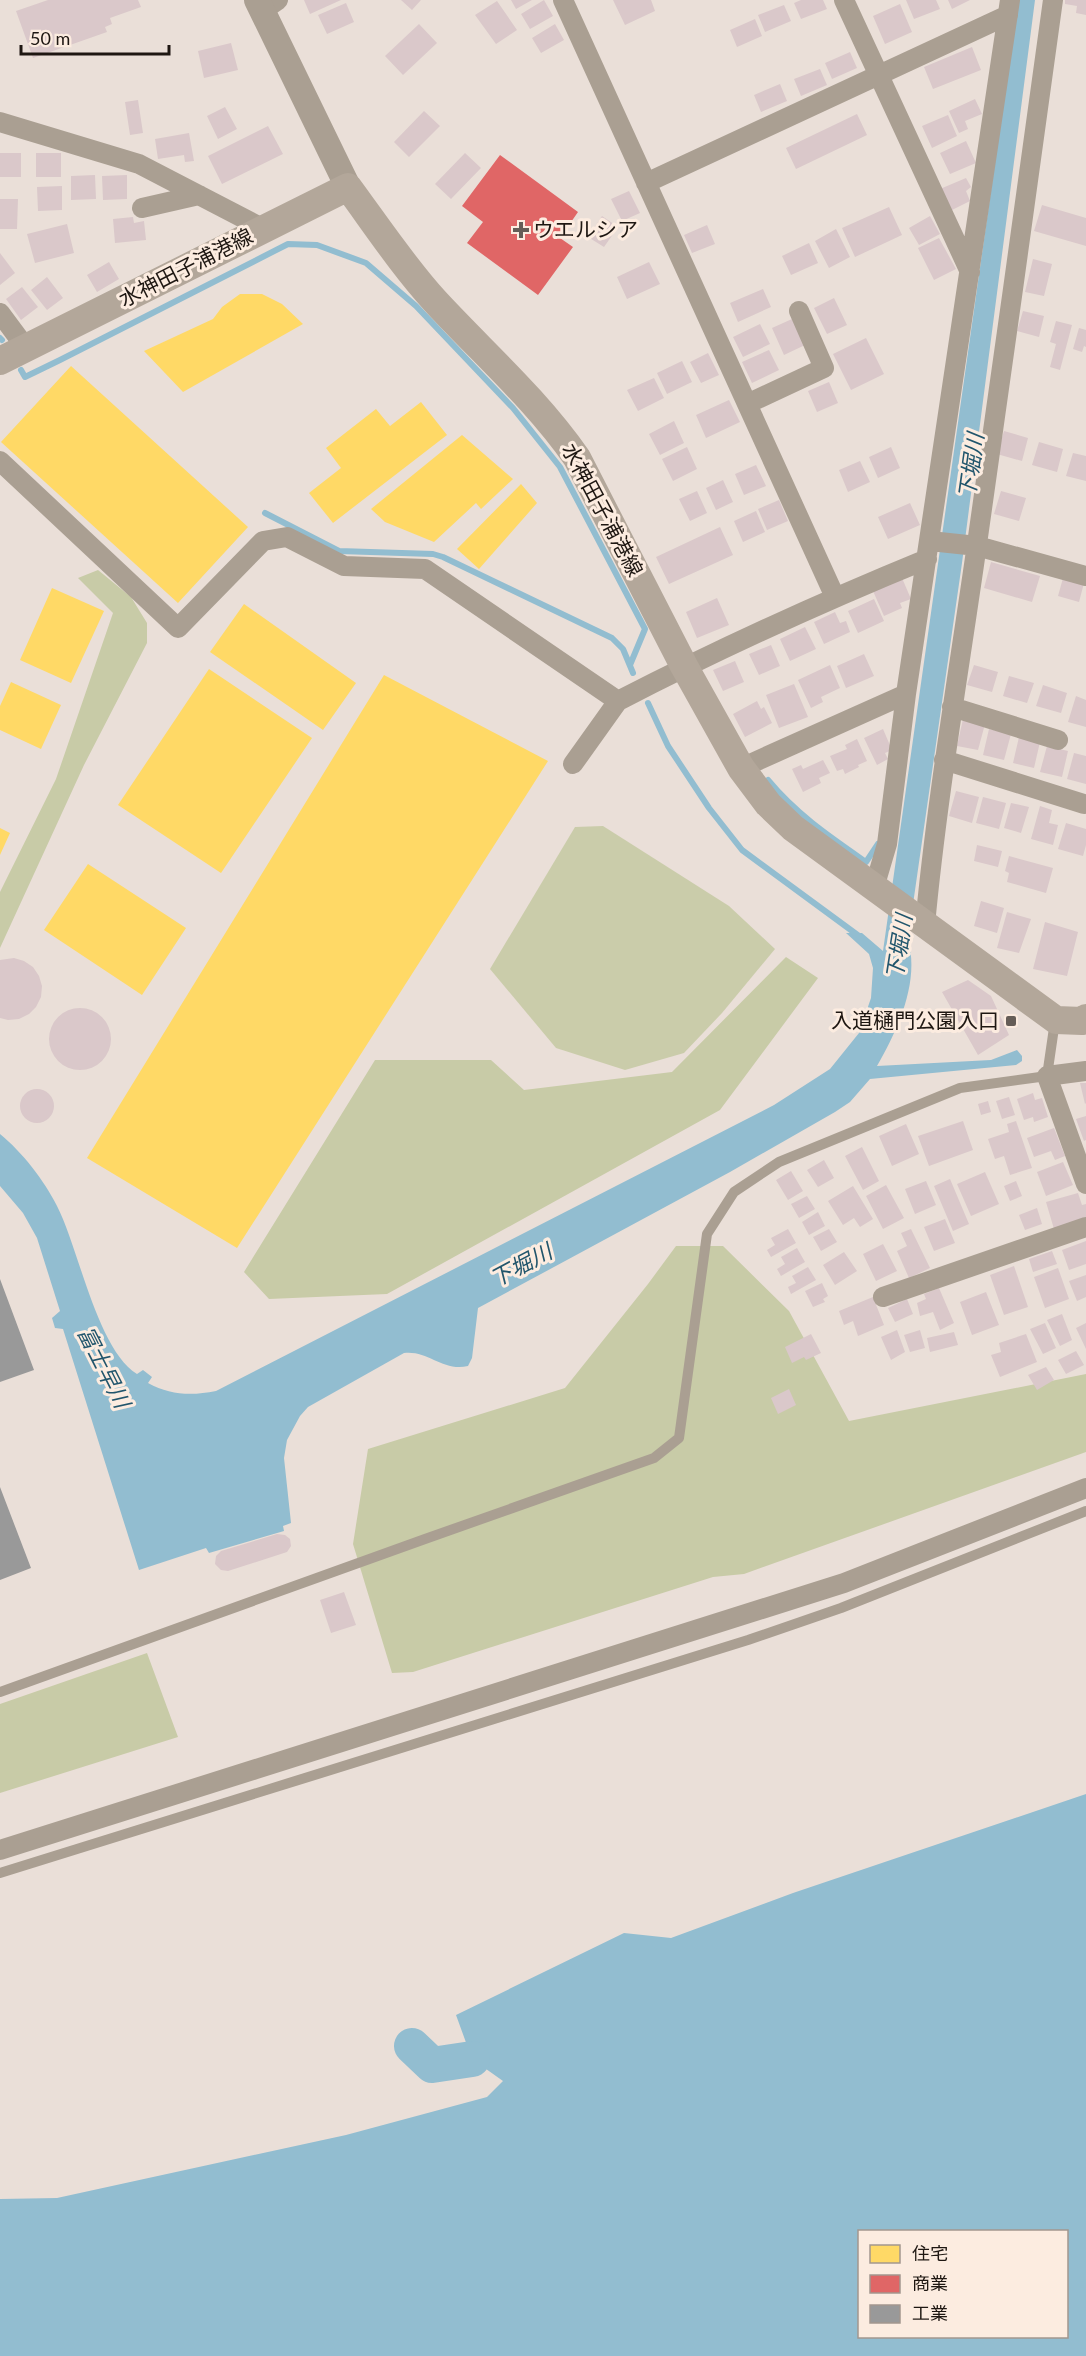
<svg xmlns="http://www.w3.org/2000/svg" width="1086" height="2356" font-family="Lato,'Noto Sans JP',sans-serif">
<rect width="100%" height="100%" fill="#eadfd8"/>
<path fill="#caccaa" d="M603,826L729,906L775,949L722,1013L684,1053L625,1070L556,1048L490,969L575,827Z"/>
<path fill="#c8cba7" d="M98,570L131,597L147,623V643L84,765L0,948V892L56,779L113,613L78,578Z
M786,957L818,978L720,1110L387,1294L269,1299L244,1272L375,1060H491L524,1090L672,1072Z
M676,1246H723L789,1311L849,1421L1086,1374V1452L744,1574L713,1577L413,1672L392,1673L353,1544L368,1449L565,1388L648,1284Z
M147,1653L178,1737L0,1793V1704Z"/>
<path fill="#92bdd0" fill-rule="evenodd" d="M1018,0H1035L962,563L908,939C920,982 898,1029 877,1066L991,1060L1017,1050L1022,1056V1061L1016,1065L870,1079L850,1102L835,1112L730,1172L478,1308L472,1358L468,1366C443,1372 428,1350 404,1353L308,1407L300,1416L287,1440L284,1458L291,1523L283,1526L284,1531L209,1553L206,1548L139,1570L63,1329L55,1328L52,1318L60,1311L37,1238L23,1213L0,1186V1134C22,1152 44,1180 57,1206C79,1249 97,1349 137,1374L143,1370L152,1377L148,1383C170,1395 191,1396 216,1391L774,1105L830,1069L859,1033L871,998L873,968L869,954L846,933H862L883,951Z
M1086,1794V2356H0V2199L57,2198L346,2135L487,2097L503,2081L472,2059L456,2015L624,1933L671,1938L793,1893ZM860,2232H1066V2336H860Z"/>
<path fill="#ffd966" d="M240,294H262L282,304L303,324L183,392L144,351L213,319L222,307Z
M71,366L248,527L178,603L1,442Z
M421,402L447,435L333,523L309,493L341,468L326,448L376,409L390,426Z
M462,435L513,479L481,509L476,503L434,542L385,522L371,509Z
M521,484L537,503L479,569L457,549Z
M52,588L104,611L71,683L20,660Z
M244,604L356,683L323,730L210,652Z
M209,669L312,738L221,873L118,805Z
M384,675L548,761L237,1248L87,1158Z
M11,682L61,705L41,749L0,730V706Z
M0,828L10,833L0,855Z
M88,864L186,928L142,995L44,930Z"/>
<path fill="#e06666" d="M500,155L578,212L560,238L573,247L538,295L467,243L483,222L462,206Z"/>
<path fill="#999" d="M0,1279L34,1370L0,1382Z
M0,1487L31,1568L0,1580Z"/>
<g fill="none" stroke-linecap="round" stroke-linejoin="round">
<path stroke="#92bdd0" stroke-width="6" d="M0,338L2,340
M21,370L25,377L60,360L288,244L317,245L366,263L416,306L513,408L560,467L645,629L630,665
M265,513L339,551L433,554L443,557L612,638L623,649L633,673
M648,703L668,746L709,808L742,850L859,936
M768,780C796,814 830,837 866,862L878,844"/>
<path stroke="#92bdd0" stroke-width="36" d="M412,2046L432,2065L472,2059"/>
</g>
<path fill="#dac8ca" d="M48,0H138L141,7L110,18L112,24L105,27L107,32L33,58L16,11Z
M304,0H341L310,14Z
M401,0H421L412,10Z
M511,0H532L516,9Z
M544,0L553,16L530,29L521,14Z
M613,0H651L655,11L625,25Z
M801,0H823L827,9L801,19L794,3Z
M906,0H936L940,9L914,19Z
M948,0H970L952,9Z
M1065,0H1086V15L1076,13L1077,6L1065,4Z
M497,1L517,30L496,44L475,15Z
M346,3L354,22L327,34L318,15Z
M900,4L912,32L885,44L873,16Z
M784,5L791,21L765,32L758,15Z
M755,19L762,36L737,47L730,30Z
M419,24L437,43L403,75L385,56Z
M555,24L564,40L541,53L532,38Z
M231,43L238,70L204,78L198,51Z
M972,47L981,70L933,89L924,67Z
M850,52L857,68L832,79L825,63Z
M820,69L827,85L801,96L794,79Z
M780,84L787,101L761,112L754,95Z
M975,99L982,114L965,121L968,129L959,133L949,111Z
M138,100L143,133L130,135L125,102Z
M225,107L237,129L218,139L207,116Z
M424,111L440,126L409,157L394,142Z
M857,114L867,135L796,169L786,148Z
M948,115L957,136L932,148L922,126Z
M268,126L283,154L222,184L208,156Z
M189,133L194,161L185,162L184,155L158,159L155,139Z
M966,141L976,163L950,174L940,153Z
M0,153H21V177H0Z
M36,153H61V177H36Z
M465,153L481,168L451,199L435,184Z
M95,175L96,199L71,200V176Z
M127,175V199L103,200L102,176Z
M966,178L971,187L966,191L970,201L950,211L940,189Z
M62,186V210L38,211L37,187Z
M629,191L640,213L622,221L611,199Z
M0,199H18L17,229H0Z
M1042,205L1086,218V246L1034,231Z
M889,207L902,235L855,257L842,228Z
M602,216L618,227L604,247L588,237Z
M930,216L940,234L919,245L909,228Z
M133,217L134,223L144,221L146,240L115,243L113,219Z
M67,224L74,253L35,263L27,234Z
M707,225L715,244L692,253L684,235Z
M836,229L850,257L829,268L815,241Z
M939,238L956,269L934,280L918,248Z
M809,243L818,263L791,275L782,256Z
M0,253L15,273L0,285Z
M1033,259L1052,264L1044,296L1025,292Z
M109,262L119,279L97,292L87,275Z
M649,262L660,284L627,299L617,277Z
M47,277L63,298L47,310L31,290Z
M22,287L38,307L21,320L6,299Z
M763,289L771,307L738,322L730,303Z
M834,298L847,325L827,334L814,308Z
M1023,311L1044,316L1039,337L1017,331Z
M792,319L805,345L784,355L772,328Z
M1056,321L1072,325L1060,370L1050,367L1056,344L1050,342Z
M760,324L770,344L743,357L733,337Z
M1079,328L1086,330V347L1084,346L1082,352L1073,349Z
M866,338L884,374L851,390L833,354Z
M769,350L779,370L752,383L742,362Z
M708,353L719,375L701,383L690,362Z
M682,361L692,382L667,394L657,373Z
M654,378L664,398L638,411L627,390Z
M829,382L838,403L817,412L808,391Z
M729,400L740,422L706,438L696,415Z
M674,421L684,443L660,455L649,434Z
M1004,431L1028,438L1022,461L997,454Z
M1039,442L1063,449L1057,472L1032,465Z
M687,447L697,469L673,481L662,459Z
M891,447L900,468L878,478L869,457Z
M1073,453L1086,456V481L1066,476Z
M860,461L870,482L848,492L839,470Z
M756,465L766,486L744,495L735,474Z
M723,480L733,502L716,510L706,488Z
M697,491L707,513L690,521L679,499Z
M1001,491L1026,498L1019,521L994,514Z
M779,500L788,521L767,530L758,509Z
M910,503L920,525L888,539L878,517Z
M756,511L765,532L743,542L734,521Z
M720,527L733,555L669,584L656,557Z
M991,562L1040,576L1032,602L984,588Z
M902,578L911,599L900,603L902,608L884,616L873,591Z
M1063,578L1084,583L1079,602L1058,596Z
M717,598L729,625L697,638L686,612Z
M874,599L884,621L858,633L848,611Z
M835,612L840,623L846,621L850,632L824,644L814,622Z
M805,627L816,649L790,661L780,639Z
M771,645L780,666L759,675L749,654Z
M864,654L874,676L846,688L837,666Z
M735,661L744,682L723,691L713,670Z
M830,665L840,688L821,697L823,702L811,708L798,680Z
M974,665L998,672L992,692L967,685Z
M1009,676L1034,683L1027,703L1003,696Z
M794,684L808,717L779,728L766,695Z
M1043,685L1067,693L1061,713L1036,706Z
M1076,696L1086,700V727L1068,722Z
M757,701L761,709L764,707L772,723L745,737L733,714Z
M963,719L985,724L978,750L957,746Z
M883,729L892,750L885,753L888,759L877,765L864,738Z
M989,729L1011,734L1004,760L983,755Z
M1019,737L1040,742L1034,768L1013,763Z
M857,739L867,761L858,765L859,767L845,774L843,769L837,771L830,756L847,749L845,745Z
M1047,746L1068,751L1062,777L1040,772Z
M1074,753L1086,756V784L1067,779Z
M823,760L830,773L819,778L821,783L803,792L792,769L801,765L803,769Z
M956,791L979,797L972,823L949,816Z
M983,797L1006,803L999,829L976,823Z
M1011,803L1029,807L1021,833L1004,828Z
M1040,806L1052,810L1049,823L1058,825L1053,845L1031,839Z
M1066,823L1086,829V845L1083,856L1058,849Z
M977,845L1002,851L998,867L974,861Z
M1009,856L1053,868L1046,893L1007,882L1009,873L1005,871Z
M981,901L1004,908L997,933L974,926Z
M1007,912L1031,919L1019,953L997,948Z
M1045,922L1078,932L1067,976L1033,969Z
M14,958L24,961L33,967L39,976L42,986L41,997L36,1007L29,1014L19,1019L8,1020L0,1018V960Z
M968,980L991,996L1009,1035L978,1055L942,992Z
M49 1039a31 31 0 1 1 62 0a31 31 0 1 1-62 0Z
M1080,1083H1086V1103L1085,1104Z
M20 1106a17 17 0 1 1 34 0a17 17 0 1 1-34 0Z
M1033,1093L1035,1100L1042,1098L1048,1117L1034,1122L1033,1117L1024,1120L1017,1099Z
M1009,1097L1015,1115L1002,1119L996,1101Z
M988,1101L991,1112L981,1115L978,1104Z
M1086,1116V1140L1084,1141L1076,1119Z
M963,1121L973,1150L929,1166L918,1136Z
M1016,1121L1032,1168L1010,1175L1004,1156L995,1159L988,1139L1009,1132L1007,1124Z
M906,1124L919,1154L892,1166L879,1136Z
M1054,1128L1065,1156L1055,1160L1051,1151L1034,1157L1027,1138Z
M862,1147L879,1181L863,1190L845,1156Z
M824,1160L834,1178L818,1187L807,1170Z
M1063,1162L1073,1185L1046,1196L1037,1172Z
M791,1171L803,1191L788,1200L776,1180Z
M985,1172L999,1204L971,1216L957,1184Z
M950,1179L969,1224L953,1231L934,1186Z
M926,1181L936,1205L915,1214L905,1189Z
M1016,1181L1022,1196L1010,1201L1004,1186Z
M886,1185L904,1218L883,1229L866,1196Z
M853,1186L873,1219L860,1227L854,1218L843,1225L828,1201Z
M1078,1193L1082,1205L1086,1204V1220L1054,1229L1046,1202Z
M807,1196L815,1209L799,1218L791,1204Z
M1037,1208L1042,1224L1025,1230L1019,1215Z
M818,1212L825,1226L809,1235L802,1222Z
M945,1219L955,1243L934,1251L924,1227Z
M788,1229L796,1243L771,1257L767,1250L775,1245L771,1238Z
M829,1229L837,1242L821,1251L813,1237Z
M911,1229L930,1268L909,1278L897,1251L907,1246L901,1233Z
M1086,1241V1264L1069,1270L1062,1250Z
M883,1244L897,1271L876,1281L863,1254Z
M797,1248L805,1262L781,1276L777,1269L785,1264L781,1257Z
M1052,1251L1057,1264L1033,1272L1029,1259Z
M844,1252L857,1271L835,1285L823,1265Z
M1014,1266L1028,1307L1004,1315L990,1275Z
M808,1267L816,1280L791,1294L788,1287L796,1283L792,1276Z
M1058,1268L1069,1299L1045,1308L1034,1277Z
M1086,1275V1297L1077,1301L1069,1281Z
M822,1283L828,1296L823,1299L825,1302L813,1307L805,1291Z
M939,1288L954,1323L940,1330L933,1312L920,1316L917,1303L926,1299L924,1294Z
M986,1292L999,1325L972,1335L960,1302Z
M873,1297L884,1325L858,1336L853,1321L844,1325L839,1311Z
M907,1299L913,1314L895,1322L888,1308Z
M1062,1314L1072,1340L1060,1346L1047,1320Z
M1045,1323L1056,1348L1043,1354L1030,1329Z
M1086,1323V1349L1076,1328Z
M897,1330L905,1352L891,1360L881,1337Z
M920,1330L925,1348L910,1352L904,1335Z
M954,1332L958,1345L930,1352L927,1338Z
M811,1334L821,1353L806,1360L804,1357L792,1363L785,1347Z
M1026,1334L1037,1362L1000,1377L991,1355L1001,1352L999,1343Z
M1076,1351L1084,1365L1066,1374L1058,1360Z
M1046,1367L1054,1380L1037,1390L1028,1375Z
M789,1389L796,1405L778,1414L771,1398Z
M277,1534L285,1535L290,1539L291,1546L287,1552L228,1571L221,1570L215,1564L216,1556L221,1551Z
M344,1592L356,1625L331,1633L320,1600Z"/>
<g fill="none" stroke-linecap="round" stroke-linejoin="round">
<path stroke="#aa9f92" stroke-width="10" d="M0,1692L425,1539L654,1458L679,1438L707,1234L734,1192L779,1162L960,1088L1047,1076L1055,1021
M0,1873L748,1640L841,1608L1086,1511"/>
<path stroke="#aa9f92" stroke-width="20" d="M563,0L835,597
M844,0L970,272
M262,11L278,0
M0,122L139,164L264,229
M646,183L1008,15
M142,208L199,195
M0,313L26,348
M747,404L824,368L799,311
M0,461L178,628L263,541L287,537L344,566L425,569L618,701C719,649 822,602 927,559
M930,541L977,546L1086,576
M952,707L1058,740
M944,760L1084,804
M573,764L618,701
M741,768L906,694
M874,888L887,844L906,694L1010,0
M925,925C937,797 959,671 977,544C1003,363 1028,181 1053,0
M1086,1071L1047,1076L1086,1184
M883,1297L1086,1227
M0,1850L844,1583L1086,1488"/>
<path stroke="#aa9f92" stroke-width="26" d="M257,0L348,187"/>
<path stroke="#b3a79a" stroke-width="28" d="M0,361L348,187C376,225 403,266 435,301C483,353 536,399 577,458L684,666L741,768L768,804L793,828L1056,1020L1082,1021L1086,1018"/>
</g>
<g fill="#655d57" stroke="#fcece0" stroke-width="2">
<path d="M518 221h6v6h6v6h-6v6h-6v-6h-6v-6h6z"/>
<rect x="1005" y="1015" width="12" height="12" rx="3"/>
</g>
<g text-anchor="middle" stroke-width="6" stroke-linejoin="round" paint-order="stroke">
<g font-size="21" fill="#1e1712" stroke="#fcece0" text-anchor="start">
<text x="533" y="237">ウエルシア</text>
<text x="999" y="1028" text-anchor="end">入道樋門公園入口</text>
</g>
<g font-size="21" fill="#1e1712" stroke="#fcece0">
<text transform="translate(186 268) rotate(-27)" y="7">水神田子浦港線</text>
<text transform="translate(602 510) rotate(62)" y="7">水神田子浦港線</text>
</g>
<g font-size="22" font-style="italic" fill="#21556c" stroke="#fcece0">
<text transform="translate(971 466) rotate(-82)" y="8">下堀川</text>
<text transform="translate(899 947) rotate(-81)" y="8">下堀川</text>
<text transform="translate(521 1265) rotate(-28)" y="8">下堀川</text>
<text transform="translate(104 1367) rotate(63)" y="8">富士早川</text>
</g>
</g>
<rect x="858" y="2230" width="210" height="108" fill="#fcece0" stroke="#a3978e" stroke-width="1.5"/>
<rect x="870" y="2245" width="30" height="18" fill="#ffd966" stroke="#a3978e" stroke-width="1.5"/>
<text x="912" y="2260" font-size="18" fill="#1e1712">住宅</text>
<rect x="870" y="2275" width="30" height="18" fill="#e06666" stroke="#a3978e" stroke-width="1.5"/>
<text x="912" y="2290" font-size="18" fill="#1e1712">商業</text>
<rect x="870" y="2305" width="30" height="18" fill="#999999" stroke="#a3978e" stroke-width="1.5"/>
<text x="912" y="2320" font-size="18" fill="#1e1712">工業</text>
<path d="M21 45v9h148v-9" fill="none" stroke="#1e1712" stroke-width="3"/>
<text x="30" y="45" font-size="18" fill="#1e1712" stroke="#fcece0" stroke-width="4.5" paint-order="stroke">50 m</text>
</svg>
